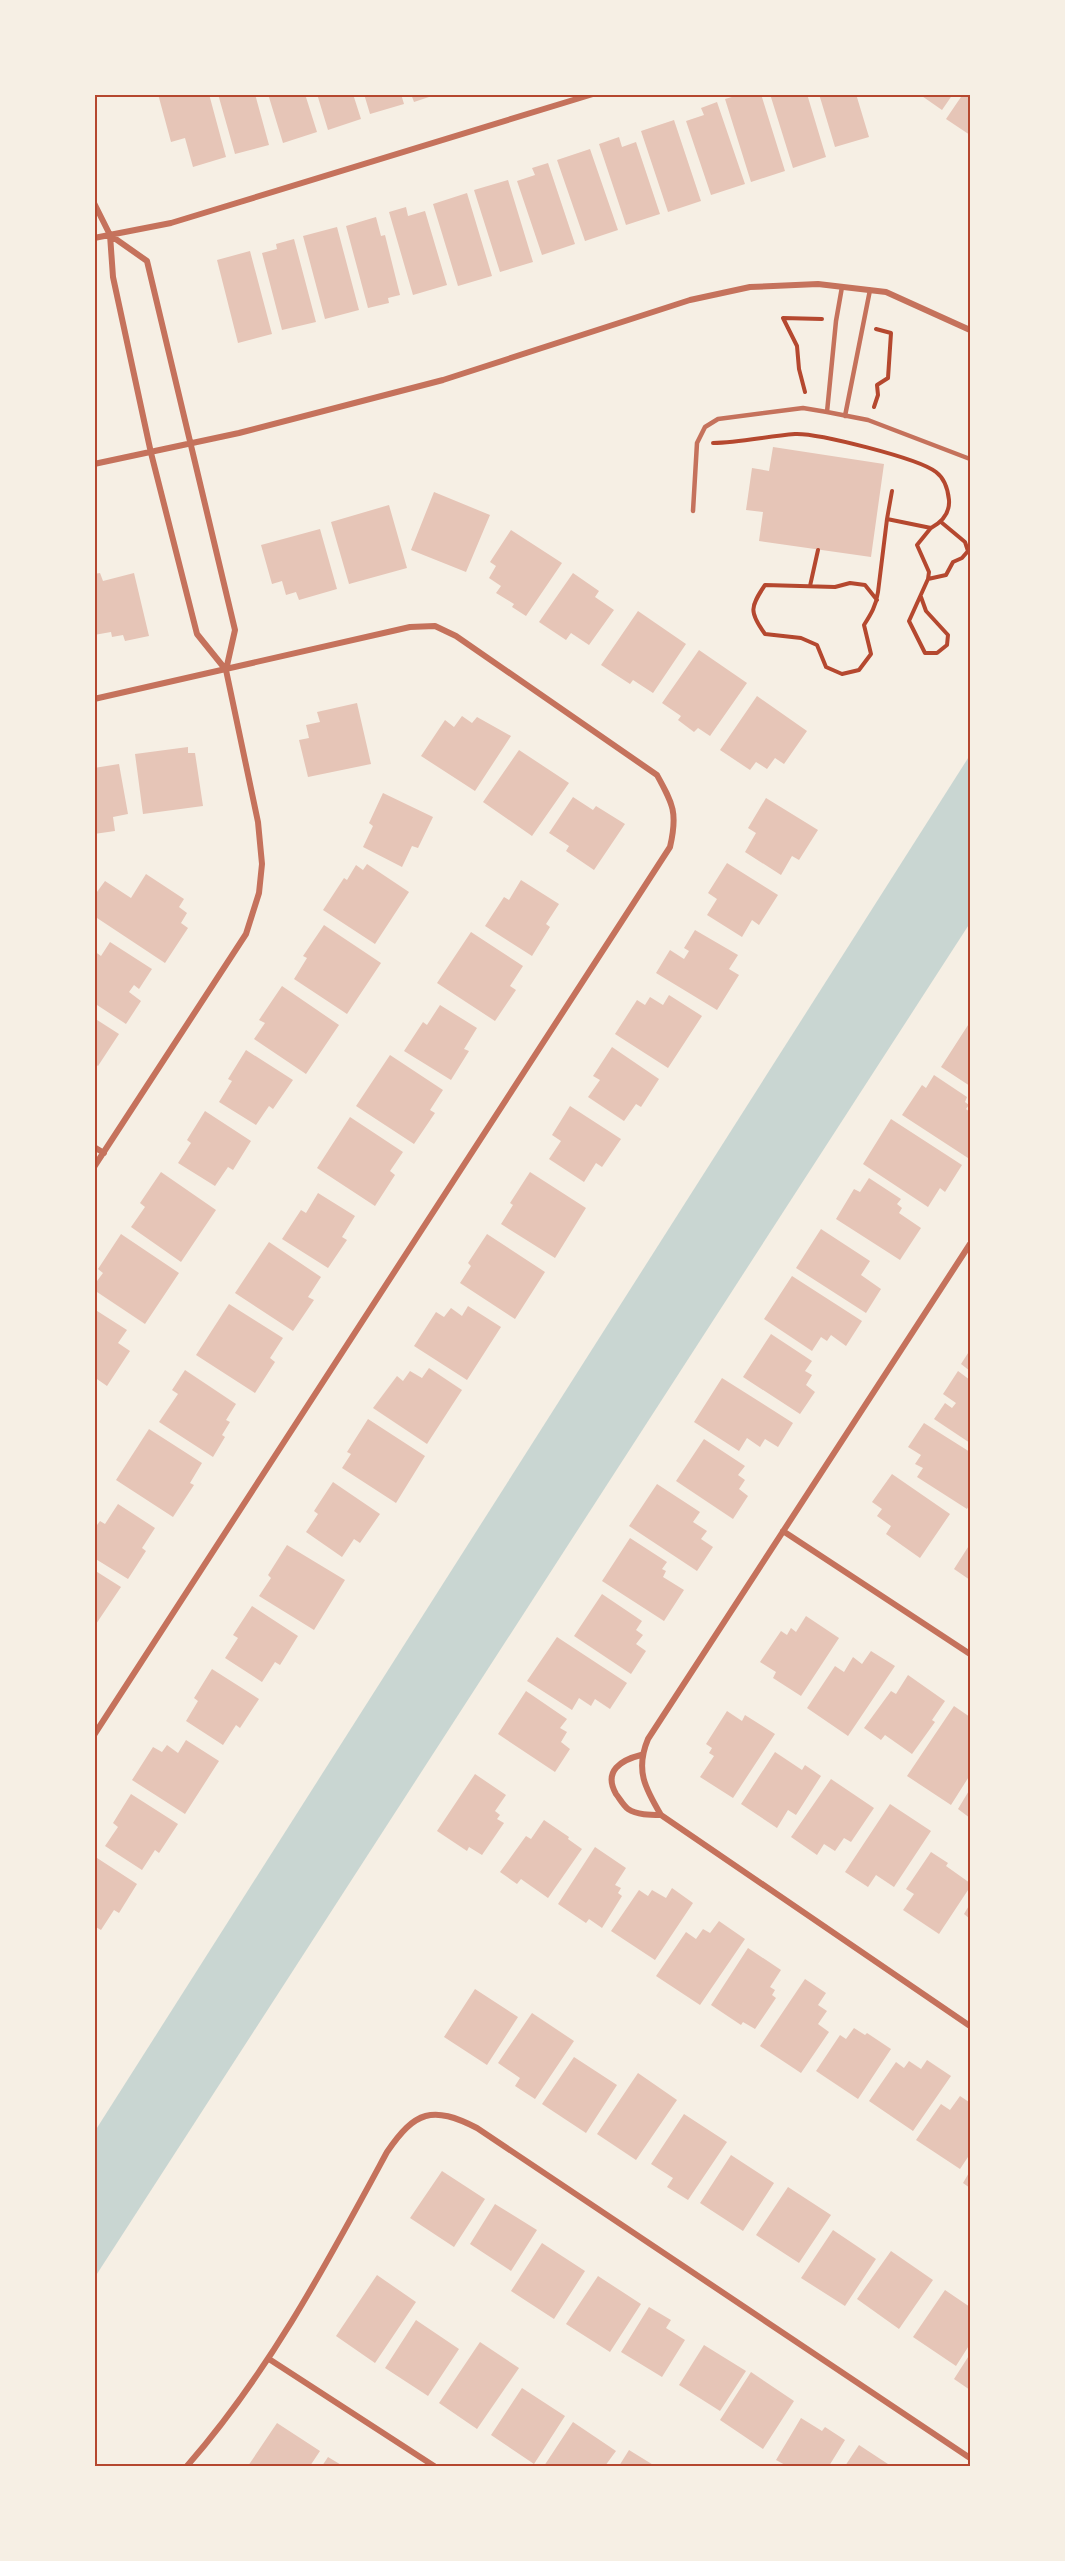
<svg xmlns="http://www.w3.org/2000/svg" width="1065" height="2561" font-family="Commissioner,sans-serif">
<rect width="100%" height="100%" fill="#f6efe4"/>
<path fill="#c9d6d2" d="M970,755V923L95,2277V2131Z"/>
<path fill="#e6c5b7" d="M158,94H209L226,157L193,167L185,138L171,142Z
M218,94H255L269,145L235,154Z
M268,94H305L317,132L283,143Z
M317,94H353L361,119L328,130Z
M364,94H401L404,104L370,114Z
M411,94H435V95L414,102Z
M742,94H761L785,171L751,182L725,99Z
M770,94H807L826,157L793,168Z
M819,94H856L869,137L835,147Z
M919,94H953L942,110Z
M963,94H970V135L946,119Z
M717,102L745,184L711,195L686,121L704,115L701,108Z
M674,120L701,201L668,212L641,131Z
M619,137L622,147L636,142L660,214L626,225L599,144Z
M590,149L618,230L585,241L557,160Z
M548,163L575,244L542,255L517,181L535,175L532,168Z
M508,180L533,262L500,272L474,190Z
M467,193L492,276L458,286L433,204Z
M406,207L408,216L425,211L447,285L413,295L389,212Z
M376,217L381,236L385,235L400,295L388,298L389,303L368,308L346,226Z
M337,227L359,310L325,319L303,236Z
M294,239L316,322L282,330L262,253L277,249L276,244Z
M250,251L272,334L238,343L217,260Z
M773,447L884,464L871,557L759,541L763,512L746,510L752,468L769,471Z
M434,492L490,515L466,572L411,550Z
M389,505L407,568L349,584L331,522Z
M320,529L337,589L299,600L296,592L286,595L282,581L272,584L261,545Z
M511,530L562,563L526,616L512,607L514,604L496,593L501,586L489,578L496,566L490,562Z
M100,573L103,581L134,573L149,636L125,641L123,635L112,637L111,632L94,635V574Z
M573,573L599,591L595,597L614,610L589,645L571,633L566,640L539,622Z
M638,611L686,644L653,693L633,680L630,684L601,665Z
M699,650L747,683L710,736L698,728L694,732L678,720L681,716L662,703Z
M757,696L807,731L784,764L775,758L767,769L756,762L750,770L720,750Z
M357,703L371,764L308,777L299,740L309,738L306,725L320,722L317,712Z
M462,716L472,723L477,717L511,736L475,791L421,756L445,720L454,727Z
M188,747V753H195L203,806L143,814L135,754Z
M519,750L569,783L532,836L483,802Z
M119,764L128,814L113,817L115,831L94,834V768Z
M383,793L433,817L418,848L412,846L402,867L363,847L373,826L369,823Z
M573,797L593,810L596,806L625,824L594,870L566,851L569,846L549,833Z
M766,798L818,830L799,860L792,856L781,875L745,852L756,833L748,828Z
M727,863L778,895L759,925L752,920L742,937L707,915L717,899L708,893Z
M367,864L409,892L375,944L323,910L344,878L347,880L356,865L363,870Z
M146,874L184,899L179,907L187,913L181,923L188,928L165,963L94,916V896L105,881L131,898Z
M521,880L559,904L546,924L550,927L532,956L485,926L504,897L509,900Z
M324,925L381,963L347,1014L294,979L307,958L303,956Z
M695,930L738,955L729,969L739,975L717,1010L656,973L670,950L684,959L689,951L684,948Z
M471,932L523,966L510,986L516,990L495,1021L437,983Z
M110,942L152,969L139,989L134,985L129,992L141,1001L126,1024L94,1003V951L101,956Z
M282,986L339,1025L306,1074L254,1039L265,1023L259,1020Z
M669,995L702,1016L668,1068L615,1034L637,1000L645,1005L650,997L663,1005Z
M440,1005L477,1028L464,1049L469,1051L451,1080L404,1051L423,1022L427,1025Z
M94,1018L119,1034L98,1066L94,1063Z
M970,1022V1086L941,1067Z
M612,1047L659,1079L641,1107L636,1104L624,1121L588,1097L600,1080L593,1076Z
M246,1050L293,1080L273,1109L269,1106L256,1125L219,1102L232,1081L228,1079Z
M390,1055L443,1090L430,1110L435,1113L414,1144L356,1106Z
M934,1075L967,1097L965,1102L969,1105L966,1109L970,1112V1153L968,1158L902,1115L922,1085L926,1088Z
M570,1106L621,1139L602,1167L596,1163L584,1182L549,1159L561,1141L552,1135Z
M205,1111L251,1141L233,1170L228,1167L215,1186L178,1163L191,1143L187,1140Z
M350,1117L403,1152L390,1171L395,1175L375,1206L317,1168Z
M891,1119L962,1165L945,1192L940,1188L928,1207L863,1164Z
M161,1172L216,1210L181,1262L131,1227L145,1207L140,1203Z
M530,1172L586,1208L555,1258L501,1224L513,1205L510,1203Z
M869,1178L901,1199L897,1204L902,1208L899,1213L921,1228L900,1260L836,1219L854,1189L860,1192Z
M318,1193L355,1216L342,1237L347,1240L328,1268L282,1239L301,1210L306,1213Z
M821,1229L870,1261L861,1275L881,1289L866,1313L796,1268Z
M121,1234L179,1273L145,1324L94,1290V1285L103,1273L98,1269Z
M487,1234L545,1272L515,1319L460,1283L471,1266L468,1263Z
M269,1242L321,1277L308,1297L314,1300L293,1331L235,1293Z
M792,1276L862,1321L846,1346L831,1335L827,1341L821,1337L812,1351L764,1319Z
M229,1304L283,1338L270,1358L275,1362L255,1393L196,1355Z
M468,1306L501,1327L467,1380L414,1346L436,1312L444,1317L451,1308L462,1316Z
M94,1309L127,1330L118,1343L130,1351L107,1386L94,1377Z
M771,1334L812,1361L805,1371L812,1375L806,1385L815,1392L800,1414L743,1377Z
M970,1350V1371L961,1364Z
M429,1368L462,1390L427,1444L373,1408L397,1376L403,1381L410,1371L422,1378Z
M185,1370L236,1404L226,1420L230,1422L222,1435L225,1437L213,1457L159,1422L178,1394L172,1390Z
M958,1371L970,1380V1443L934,1419L945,1403L952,1408L956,1403L943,1394Z
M722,1378L793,1423L778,1447L765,1439L760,1447L747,1438L739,1451L694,1422Z
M368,1419L425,1456L396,1503L342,1468L351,1454L347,1452Z
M924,1423L970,1452V1504L967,1509L917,1477L923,1468L915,1464L921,1455L908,1447Z
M149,1429L202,1463L190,1483L194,1485L173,1517L116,1480Z
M704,1439L745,1466L738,1475L745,1480L739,1489L748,1496L733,1519L676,1481Z
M892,1474L950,1514L920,1558L886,1534L891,1526L877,1516L882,1509L872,1502Z
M333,1482L380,1514L360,1543L354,1539L342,1557L306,1532L318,1514L314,1511Z
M657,1484L700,1512L693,1522L707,1531L701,1539L713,1547L697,1571L629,1526Z
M118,1504L155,1528L142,1548L146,1551L128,1579L94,1558V1529L100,1521L105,1524Z
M630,1538L667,1562L662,1569L666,1571L663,1577L684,1590L664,1621L602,1581Z
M970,1544V1580L954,1569Z
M287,1545L345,1580L314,1630L259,1596L271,1578L268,1575Z
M94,1570L121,1587L94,1627Z
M602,1594L642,1621L636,1630L643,1635L636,1644L646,1651L631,1674L574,1636Z
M252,1606L298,1636L280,1665L275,1662L262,1682L225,1658L238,1638L233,1635Z
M806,1616L839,1638L801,1696L773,1678L776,1672L760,1662L781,1631L787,1635L791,1628L796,1632Z
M557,1637L627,1683L610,1709L595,1699L591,1706L579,1698L572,1710L527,1681Z
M871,1651L895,1666L848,1736L807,1708L835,1666L844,1672L853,1657L862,1664Z
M212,1669L259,1699L240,1728L236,1725L223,1745L186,1721L198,1701L194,1698Z
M908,1675L945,1701L932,1720L935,1722L912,1754L885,1735L881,1740L864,1728L891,1691L896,1694Z
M526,1691L567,1719L560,1728L567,1732L561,1742L570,1749L555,1772L498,1734Z
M954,1706L970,1717V1751L969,1754L970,1755V1775L951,1805L907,1776Z
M727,1711L742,1721L745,1715L775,1734L733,1798L700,1777L714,1756L709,1753L712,1748L706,1744Z
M186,1740L219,1761L185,1814L132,1780L153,1747L162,1752L167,1745L178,1753Z
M775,1752L802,1770L805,1765L821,1776L796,1815L788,1810L777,1828L741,1804Z
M475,1774L506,1795L495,1811L500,1815L497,1819L504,1823L482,1855L469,1847L467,1851L437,1831Z
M831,1779L874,1808L851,1842L844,1838L835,1851L824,1844L817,1855L791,1837Z
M970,1789V1818L958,1809Z
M131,1794L178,1824L159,1853L155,1850L142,1870L105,1846L118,1827L113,1823Z
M890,1804L931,1831L894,1887L876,1875L868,1887L845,1872Z
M544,1820L569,1837L568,1839L582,1849L548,1898L521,1879L517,1884L500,1872L526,1836L531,1839Z
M595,1847L626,1868L615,1885L621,1888L618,1893L622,1896L602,1928L589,1919L586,1923L558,1904Z
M931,1852L948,1863L946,1866L970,1883V1887L939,1934L903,1910L914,1894L906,1889Z
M94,1856L137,1884L119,1913L114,1910L101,1930L94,1926Z
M672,1888L693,1903L655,1960L611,1931L639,1890L648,1896L652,1890L666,1898Z
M970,1904V1919L964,1914Z
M719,1921L745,1939L700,2005L656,1976L686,1932L696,1939L703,1929L710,1933Z
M748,1948L781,1970L770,1987L775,1990L772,1995L776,1998L755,2029L743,2022L741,2025L711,2005Z
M805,1979L826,1993L818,2005L827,2011L818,2024L829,2032L801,2073L760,2046Z
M475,1989L518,2017L487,2065L444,2037Z
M532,2013L574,2041L535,2099L515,2086L520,2078L498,2063Z
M854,2028L865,2035L867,2033L891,2049L858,2099L816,2071L840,2035L846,2039Z
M574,2057L617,2085L586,2133L542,2104Z
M927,2060L951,2076L913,2131L869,2101L896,2062L904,2068L909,2061L921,2069Z
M638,2073L677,2100L636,2160L597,2134Z
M960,2096L969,2102L970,2099V2154L960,2169L916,2140L941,2104L950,2110Z
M684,2114L727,2142L688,2200L667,2187L673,2178L651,2164Z
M731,2155L774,2183L743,2231L700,2203Z
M442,2171L485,2199L454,2247L410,2218Z
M970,2171V2188L963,2183Z
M788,2187L831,2215L799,2263L756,2235Z
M495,2204L537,2230L511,2271L470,2244Z
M833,2230L876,2259L845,2306L801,2278Z
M542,2243L585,2271L554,2319L511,2291Z
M891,2251L933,2280L899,2329L857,2299Z
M377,2275L416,2302L375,2363L336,2336Z
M598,2276L641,2304L610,2352L566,2324Z
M945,2290L970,2307V2344L956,2366L913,2337Z
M649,2307L671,2320L666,2328L685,2340L662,2377L621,2352Z
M416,2320L459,2349L428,2396L385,2368Z
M480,2342L519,2368L477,2429L439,2403Z
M704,2345L746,2371L720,2411L679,2385Z
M970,2354V2390L954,2379Z
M751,2372L794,2401L763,2449L720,2420Z
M522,2388L565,2416L534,2464L491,2435Z
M801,2418L822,2431L825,2427L845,2440L829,2466H787L776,2460Z
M573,2422L616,2451L605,2466H544Z
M277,2423L320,2451L310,2466H248Z
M859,2445L891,2466H845Z
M629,2450L655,2466H619Z
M328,2457L343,2466H322Z"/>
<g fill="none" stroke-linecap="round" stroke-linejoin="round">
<path stroke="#b5482f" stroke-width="4" d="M805,392L799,369L797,346L783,318L822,319
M874,407L878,395L877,385L888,378L891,333L876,329
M713,443C740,443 767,436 795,434C817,433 918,458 936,472C944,478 948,490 949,500C950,514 942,522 931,528L887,519L878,592C876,606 871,614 864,625L871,654L859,670L842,674L826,667L817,645L801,638L765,634C749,612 750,607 765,585L835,587L850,583L865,585L877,600
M887,519L892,491
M928,579L946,575L953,562L962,558L968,551L965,542L941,522
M810,586L818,550
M921,597L926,611L948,635L947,645L937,653H925L909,621L928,579L929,572L917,545L930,529"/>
<path stroke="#c5725c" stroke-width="4.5" d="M827,412L836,321L842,287
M845,416L870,290
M693,511L697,443L705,427L718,419L803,408L827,412L868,420L970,459"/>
<path stroke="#c5725c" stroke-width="6" d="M94,203L110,235L113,277L151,453L197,634L226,670
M94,238L171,223L593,94
M94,464L239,433L443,380L690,300L750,287L818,284L886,292L970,330
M94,699L410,627L435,626L456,636L657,775C673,804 678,813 670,847L94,1735
M94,1147L104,1153
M94,1167L246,934L259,893L262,864L258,822L226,670L235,630L147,261L110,235
M970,1244L648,1739C635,1770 645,1788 661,1815L970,2026
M783,1531L970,1654
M641,1755C621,1760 603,1771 616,1794C620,1799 623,1805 628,1809C637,1815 650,1815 661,1815
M269,2359L434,2466
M187,2466C270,2371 327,2263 387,2152C415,2111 432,2105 477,2128L970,2458"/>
</g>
<rect width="1065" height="2561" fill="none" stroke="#f6efe4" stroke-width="192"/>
<rect x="96" y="96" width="873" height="2369" fill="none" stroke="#b5482f" stroke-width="2"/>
</svg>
